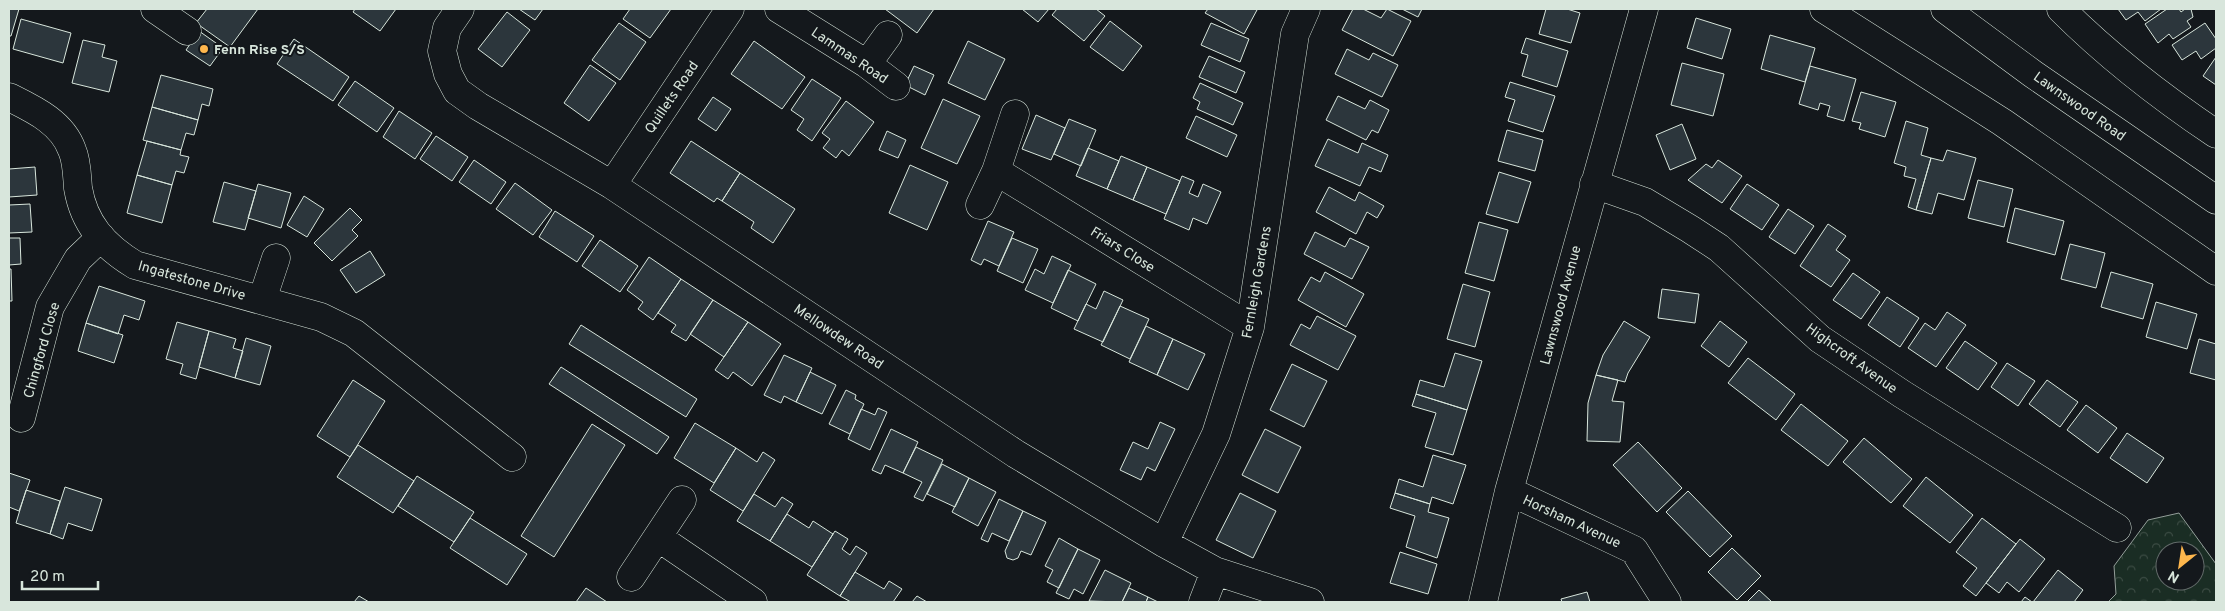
<svg xmlns="http://www.w3.org/2000/svg" width="2225" height="611" font-family="Overpass,sans-serif">
<defs>
<pattern id="forest-crowns" width="20" height="18" patternUnits="userSpaceOnUse" patternTransform="scale(1.25)"><rect width="20" height="18" fill="#1a2d24"/><path d="M2 6a3 3 0 1 1 6 0M12 15a3 3 0 1 1 6 0" fill="none" stroke="#3b4b43"/></pattern>
</defs>
<rect width="100%" height="100%" fill="#14181c"/>
<path fill="url(#forest-crowns)" stroke="#939e99" fill-rule="evenodd" d="M2179,513L2216,564V602H2108L2116,594L2114,566L2148,520ZM2165,551H2195V581H2165Z"/>
<path fill="#2c363c" stroke="#d8e6dc" d="M9,9H19L11,36H9Z
M207,9H258L230,47L196,23Z
M355,9H396L380,31L353,12Z
M519,9H543L535,20Z
M630,9H671L650,38L623,19Z
M885,9H934L917,33Z
M1022,9H1049L1038,22Z
M1057,9H1096L1105,16L1084,41L1052,15Z
M1208,9H1254L1257,10L1244,34L1205,13Z
M1353,9H1363L1381,18L1387,9L1411,21L1393,56L1342,30Z
M1402,9H1422L1418,17Z
M1546,9H1567L1580,13L1571,43L1539,34Z
M2118,9H2161L2145,21L2138,12L2126,20Z
M2167,9H2179L2181,12L2185,9H2191L2193,17L2187,21L2191,27L2173,39L2169,34L2158,43L2145,24Z
M507,12L530,30L502,67L478,49Z
M1696,18L1731,29L1722,59L1687,48Z
M21,19L71,33L63,63L13,49Z
M1110,21L1142,46L1123,71L1090,47Z
M619,23L646,42L620,80L592,60Z
M1211,23L1249,39L1240,62L1201,45Z
M2205,23L2216,39V48L2201,59L2196,51L2182,60L2172,45Z
M199,31L223,48L210,66L186,50Z
M1770,35L1815,48L1805,82L1761,69Z
M1526,38L1568,51L1557,87L1522,76L1528,55L1521,53Z
M294,39L349,77L333,101L277,64Z
M83,40L105,45L102,57L117,61L109,92L72,83Z
M754,41L805,77L782,109L731,74Z
M968,41L1005,59L985,100L948,83Z
M1347,49L1369,60L1373,53L1398,65L1382,97L1335,74Z
M1209,56L1245,72L1236,93L1199,77Z
M2216,57V85L2203,76Z
M1682,63L1724,74L1713,116L1671,105Z
M590,65L616,83L589,121L564,103Z
M914,66L934,75L925,95L905,85Z
M1810,66L1856,79L1844,121L1827,116L1830,106L1820,103L1818,110L1799,104Z
M161,75L213,89L209,106L202,104L198,120L152,107Z
M812,79L841,98L812,141L797,130L804,119L791,110Z
M355,81L394,108L377,132L338,105Z
M1510,82L1555,96L1543,132L1508,121L1515,100L1505,97Z
M1200,83L1243,103L1233,125L1197,109L1200,102L1193,98Z
M1861,92L1896,102L1885,137L1859,129L1861,123L1852,121Z
M1338,96L1365,109L1370,100L1389,110L1378,133L1372,130L1366,140L1326,120Z
M713,97L731,109L716,131L698,119Z
M943,99L980,116L957,164L921,148Z
M846,101L874,122L849,156L842,150L836,158L823,148L830,139L822,133Z
M152,107L198,120L194,135L186,133L181,150L143,140Z
M399,111L432,133L415,159L383,137Z
M1036,115L1065,128L1051,160L1022,149Z
M1196,116L1237,135L1227,157L1186,138Z
M1069,119L1096,130L1081,166L1054,154Z
M1906,121L1928,128L1921,155L1931,158L1916,210L1908,207L1916,179L1904,176L1906,167L1894,163Z
M1682,124L1696,159L1670,170L1656,135Z
M1507,130L1543,140L1535,171L1498,161Z
M887,131L906,140L898,158L879,150Z
M436,136L468,157L452,181L420,159Z
M1328,139L1358,153L1362,143L1388,155L1381,172L1369,167L1360,186L1315,166Z
M147,141L181,150L180,155L189,157L184,173L176,171L172,185L137,175Z
M691,141L740,173L722,201L717,198L714,202L670,173Z
M1088,148L1119,161L1107,189L1076,176Z
M1947,150L1976,158L1964,200L1938,193L1932,214L1916,210L1931,158L1943,161Z
M1121,156L1147,167L1133,200L1107,189Z
M474,160L506,182L491,204L459,182Z
M1718,160L1742,176L1722,203L1688,180L1706,164L1712,168Z
M910,165L948,182L927,230L889,213Z
M35,167L37,195L9,197V169Z
M1147,167L1180,181L1166,214L1133,200Z
M1499,172L1531,182L1518,223L1486,214Z
M740,173L795,209L773,243L751,228L754,222L722,201Z
M137,175L172,185L162,223L127,213Z
M1182,176L1194,181L1189,193L1198,197L1203,184L1221,192L1207,224L1193,218L1189,230L1164,219Z
M1978,180L2013,189L2004,227L1968,218Z
M224,182L256,191L245,230L213,222Z
M515,183L552,210L533,235L496,209Z
M258,184L291,193L281,228L248,218Z
M1747,184L1779,205L1762,230L1730,209Z
M1329,187L1355,201L1359,192L1384,206L1377,218L1367,212L1356,234L1316,212Z
M304,196L324,209L307,237L287,225Z
M30,204L32,232L9,233V205Z
M350,208L362,220L352,230L358,236L332,261L314,243Z
M2015,208L2064,221L2055,255L2007,242Z
M1788,209L1814,226L1795,254L1769,237Z
M555,211L594,236L577,262L539,237Z
M988,221L1014,232L999,266L984,259L981,265L971,260Z
M1479,222L1508,230L1494,281L1465,273Z
M1828,224L1846,236L1836,250L1850,260L1831,287L1800,266Z
M1315,232L1345,247L1350,238L1369,247L1352,279L1304,254Z
M9,238H20L21,264L9,265Z
M1012,238L1038,249L1023,283L997,271Z
M600,240L638,266L620,292L582,266Z
M2070,244L2105,253L2096,288L2061,279Z
M370,251L385,275L356,293L340,270Z
M1052,256L1071,265L1053,303L1025,290L1035,269L1044,274Z
M649,257L681,279L653,320L638,309L643,302L627,290Z
M9,269H11L12,301H9Z
M1068,270L1096,284L1078,321L1051,308Z
M1325,272L1364,294L1346,327L1298,300L1311,277L1320,282Z
M2111,272L2153,284L2143,319L2101,307Z
M1853,273L1880,292L1861,319L1833,300Z
M681,279L713,300L686,341L671,332L676,325L658,313Z
M1463,284L1490,292L1475,347L1447,339Z
M99,286L145,301L139,320L124,315L118,334L86,323Z
M1662,289L1699,294L1695,323L1658,318Z
M1104,291L1123,300L1103,342L1074,329L1086,304L1096,309Z
M1887,297L1919,318L1900,347L1868,325Z
M713,300L748,322L724,357L690,334Z
M2156,302L2197,314L2187,349L2146,337Z
M1120,306L1149,319L1130,359L1101,345Z
M1947,312L1966,325L1936,367L1908,348L1925,323L1935,330Z
M1317,316L1356,336L1338,370L1290,345L1301,324L1310,329Z
M1624,321L1650,337L1628,373L1625,382L1596,375L1603,355Z
M1720,321L1747,342L1729,367L1701,346Z
M177,322L209,331L196,379L180,374L183,364L166,359Z
M748,322L781,344L752,386L733,372L728,379L715,370Z
M86,323L123,335L114,363L78,351Z
M581,325L697,399L686,417L569,344Z
M1146,326L1173,339L1157,375L1129,362Z
M209,331L236,339L233,348L243,351L235,378L199,367Z
M246,338L271,346L260,385L235,378Z
M1173,339L1205,354L1188,390L1157,375Z
M2199,339L2216,344V380L2190,373Z
M1965,341L1997,363L1978,390L1946,368Z
M1455,353L1482,361L1467,410L1416,394L1420,380L1444,387Z
M784,355L812,368L796,402L784,396L781,403L764,395Z
M1748,358L1795,394L1776,420L1728,383Z
M2007,363L2035,381L2018,406L1991,387Z
M1292,364L1327,381L1304,427L1270,410Z
M561,367L669,437L657,454L549,384Z
M810,372L836,385L822,414L796,402Z
M1596,375L1618,380L1612,401L1624,402L1620,442L1587,441L1588,403Z
M353,380L385,401L350,457L317,436Z
M2047,380L2078,402L2060,427L2029,404Z
M846,390L856,395L855,399L864,404L850,434L829,424Z
M1416,394L1467,410L1453,455L1425,447L1436,413L1412,406Z
M1801,404L1848,441L1828,466L1781,430Z
M2086,405L2117,428L2098,453L2067,430Z
M878,408L887,412L870,450L848,439L861,409L875,415Z
M1160,422L1175,429L1155,471L1147,467L1141,480L1120,470L1133,442L1148,449Z
M695,423L736,448L714,483L674,458Z
M592,424L625,445L554,557L521,536Z
M891,429L918,442L903,473L885,465L881,474L872,470Z
M1265,429L1301,447L1278,493L1242,475Z
M2127,433L2164,458L2147,483L2110,458Z
M1864,438L1912,479L1891,503L1843,462Z
M1638,442L1682,488L1657,512L1613,465Z
M358,445L414,481L393,513L337,477Z
M916,447L943,460L923,501L914,497L922,482L903,473Z
M736,448L757,462L763,452L775,460L743,511L710,490Z
M1433,455L1466,465L1453,504L1432,497L1430,504L1395,493L1399,479L1423,487Z
M942,464L969,478L955,507L927,494Z
M9,473L30,480L19,511L9,507Z
M417,476L474,512L454,542L398,506Z
M1926,477L1973,515L1950,543L1903,506Z
M969,478L996,492L978,526L952,512Z
M65,487L102,499L92,531L68,523L63,539L50,534Z
M26,490L60,501L50,534L16,523Z
M1688,491L1732,536L1710,557L1666,512Z
M1240,493L1276,511L1253,558L1216,540Z
M1395,493L1430,504L1428,512L1449,518L1437,558L1406,547L1415,516L1390,508Z
M754,494L775,507L782,497L793,504L770,541L737,521Z
M999,499L1023,511L1009,541L992,533L988,542L981,539Z
M1023,511L1046,522L1031,555L1021,551L1018,558L1013,560L1007,558L1005,551Z
M787,514L809,528L813,521L833,534L812,567L770,541Z
M470,518L527,554L507,585L450,548Z
M1982,518L2016,544L1976,596L1963,586L1977,568L1956,552Z
M835,531L848,539L842,549L850,555L856,546L867,553L840,596L807,575Z
M1059,538L1078,549L1059,588L1047,582L1053,570L1045,566Z
M2020,539L2045,559L2019,592L2007,582L1999,593L1986,583Z
M1732,548L1761,576L1737,600L1708,572Z
M1078,549L1100,560L1083,594L1074,589L1069,599L1056,593Z
M1400,552L1437,564L1428,594L1390,583Z
M1105,570L1131,583L1122,602L1089,601Z
M2058,570L2083,590L2074,602H2033Z
M855,572L884,589L889,581L902,589L893,602H851L840,596Z
M586,588L607,602H576Z
M1129,588L1148,597L1146,602H1122Z
M1759,590L1772,602H1747Z
M1587,592L1590,602H1562L1561,599Z
M359,596L369,602H354Z
M917,596L927,602H912Z
M1148,597L1158,602H1146Z
M2025,597L2032,602H2021Z"/>
<g fill="none" stroke-linecap="round" stroke-linejoin="round">
<defs>
<path id="minor" d="M155,9L187,31
M460,9L447,28L442,51L448,74L457,91L478,106L612,185L1016,454L1164,543L1215,571L1310,602
M779,9L867,64L896,86
M1824,9L2002,122L2216,271
M1945,9L2033,74L2216,200
M2061,9C2108,56 2161,97 2216,134
M867,64L888,35
M9,97C33,109 62,122 72,150C77,161 77,176 78,188C84,224 104,246 135,265L321,317L354,333L512,457
M996,171L1250,327
M1594,184L1645,202L1690,229L1719,248L1820,339L1902,394L2117,528
M612,185L730,9
M980,205L996,171L1015,114
M262,300L276,258
M21,418L50,307L78,259L101,237
M1509,491L1634,550L1667,602
M659,538L753,602
M1164,543L1216,434L1250,327L1295,34L1306,9
M631,577L682,500
M1203,602L1215,571
M1483,602L1509,491L1644,9"/>
</defs>
<use href="#minor" stroke="#d8e6dc" stroke-width="29"/>
<use href="#minor" stroke="#14181c" stroke-width="28"/>
</g>
<circle fill="#ffb74d" stroke="#14181c" stroke-width="2" cx="204" cy="49" r="5"/>
<g text-anchor="middle" stroke-width="4" stroke-linejoin="round" paint-order="stroke">
<g font-size="14" font-weight="bold" fill="#d8e6dc" stroke="#14181c" text-anchor="start">
<text x="214" y="54">Fenn Rise S/S</text>
</g>
<g font-size="14" fill="#d8e6dc" stroke="#14181c">
<text transform="translate(850 55) rotate(34)" y="5">Lammas Road</text>
<text transform="translate(671 97) rotate(-56)" y="5">Quillets Road</text>
<text transform="translate(2080 106) rotate(35)" y="5">Lawnswood Road</text>
<text transform="translate(1123 249) rotate(32)" y="5">Friars Close</text>
<text transform="translate(192 280) rotate(16)" y="5">Ingatestone Drive</text>
<text transform="translate(1256 282) rotate(-80)" y="5">Fernleigh Gardens</text>
<text transform="translate(1560 305) rotate(-75)" y="5">Lawnswood Avenue</text>
<text transform="translate(839 336) rotate(34)" y="5">Mellowdew Road</text>
<text transform="translate(41 350) rotate(-74)" y="5">Chingford Close</text>
<text transform="translate(1852 358) rotate(36)" y="5">Highcroft Avenue</text>
<text transform="translate(1572 521) rotate(25)" y="5">Horsham Avenue</text>
</g>
</g>
<rect width="2225" height="611" fill="none" stroke="#d8e6dc" stroke-width="20"/>
<g transform="translate(2180 566) rotate(210)"><circle r="24" fill="#14181c" stroke="#626a69"/>
<path d="M0-4L9 19L0 12L-9 19Z" fill="#ffb74d"/>
<text y="-8" font-size="14" font-weight="bold" text-anchor="middle" fill="#d8e6dc">N</text>
</g>
<path d="M22 581v8h76v-8" fill="none" stroke="#d8e6dc" stroke-width="2.5"/>
<text x="30" y="581" font-size="15" fill="#d8e6dc" stroke="#14181c" stroke-width="4" paint-order="stroke">20 m</text>
</svg>
